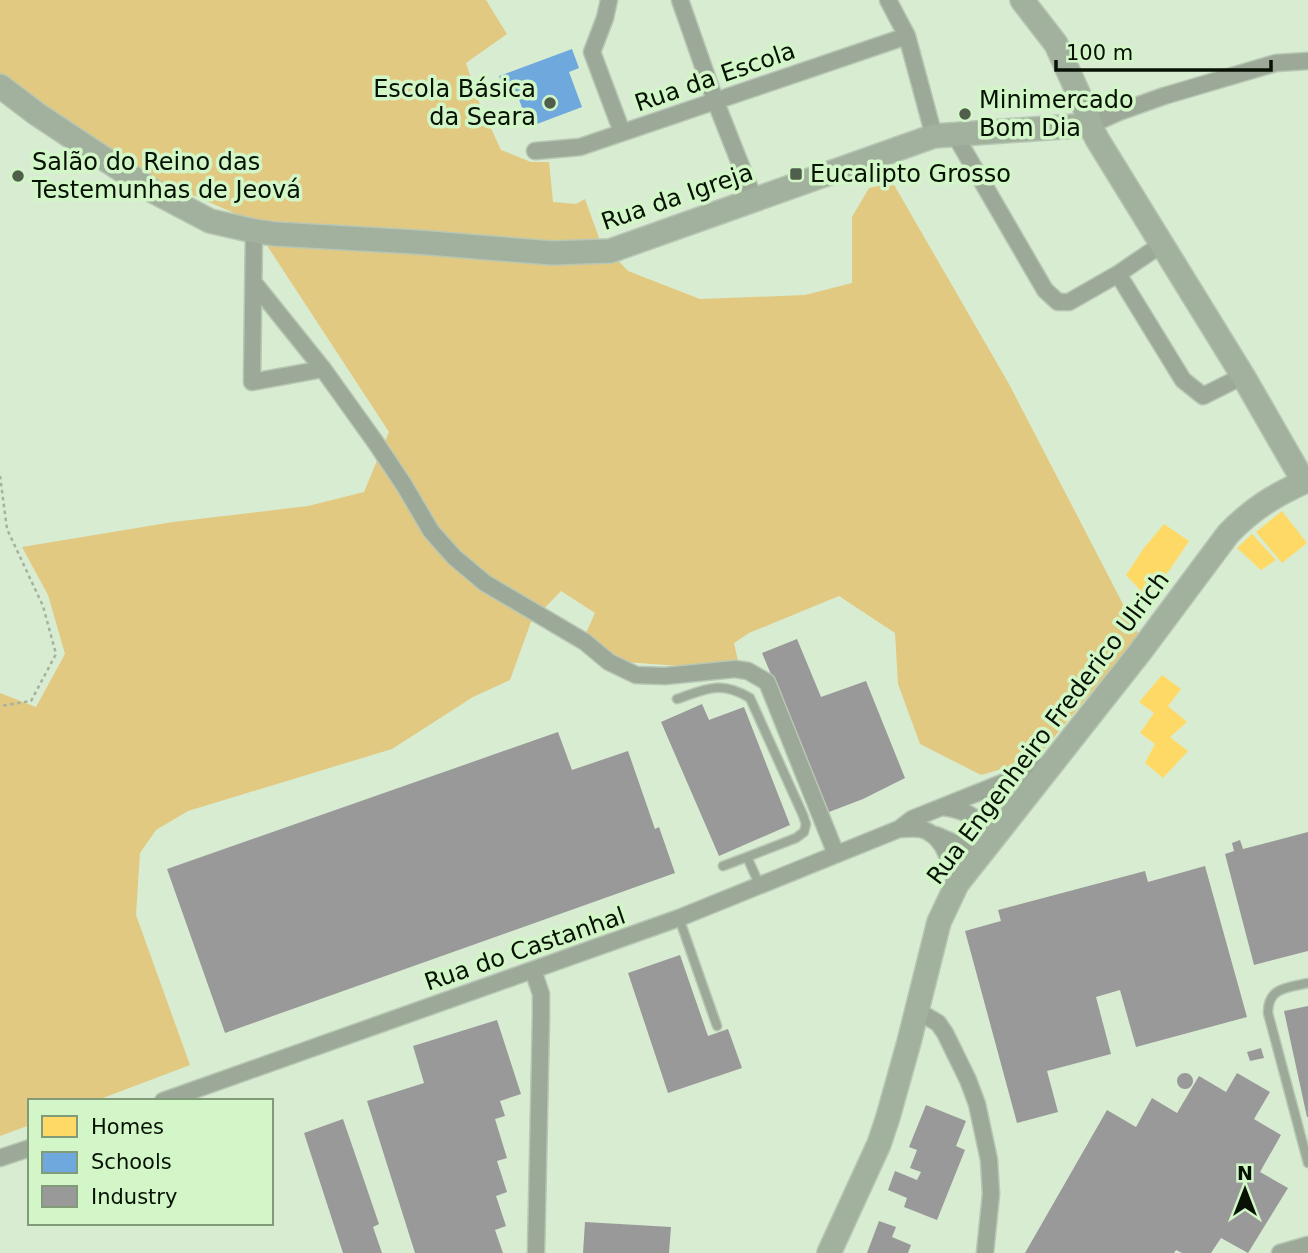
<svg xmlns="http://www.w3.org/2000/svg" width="1308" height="1253" font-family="'DejaVu Sans',sans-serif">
<rect width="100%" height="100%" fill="#d8ecd2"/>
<path fill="#e2c981" d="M0,0H486L507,34L466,63L479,102L501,150L531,162H549L553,202L576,204L585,199L599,238L591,246L426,236L248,219L146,175L0,78Z
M893,183L1009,384L1139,635L1036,759L981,775L920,744L898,684L895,633L839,596L749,633L734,643L738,661L693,667L624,662L586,633L595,613L561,591L531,622L510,680L473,697L392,749L188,811L156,830L140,853L136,915L190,1065L95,1101H30V1125L0,1136V693L36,707L65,654L48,595L22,547L173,522L308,506L364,492L389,432L266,244L537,262L614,256L628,271L700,299L805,295L852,283V217L869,188Z"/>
<path fill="#ffd966" d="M1282,511L1307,543L1282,563L1256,532Z
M1164,524L1189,541L1171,568L1147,597L1126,575L1144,548Z
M1252,534L1276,560L1261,570L1237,548Z
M1162,675L1181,689L1168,706L1187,722L1170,737L1188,751L1163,778L1145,763L1155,744L1140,733L1154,713L1139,702Z"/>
<path fill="#6fa8dc" d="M572,49L579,68L569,72L582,107L529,127L516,91L506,95L499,76Z"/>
<path fill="#999" d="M797,639L821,697L866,681L905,778L863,799L829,812L762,653Z
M702,704L709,720L744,707L790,825L719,856L661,722Z
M558,732L572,770L628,751L655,829L659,827L675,873L225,1033L167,869Z
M1308,832V951L1254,965L1225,854L1234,851L1232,843L1240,840L1243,849Z
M1205,866L1247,1017L1136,1047L1120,990L1096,997L1111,1054L1047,1071L1058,1112L1017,1123L965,931L1001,921L998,910L1145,871L1148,882Z
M680,955L708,1036L728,1029L742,1068L668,1093L628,973Z
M1308,1006V1117H1307L1284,1011Z
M497,1020L521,1094L500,1101L505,1116L495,1119L507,1158L497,1161L507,1192L496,1196L506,1226L495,1230L503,1253H415L367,1101L424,1083L413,1046Z
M1261,1048L1264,1058L1250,1061L1247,1052Z
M1237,1073L1270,1092L1254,1119L1281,1135L1260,1172L1288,1188L1248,1253L1221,1238L1211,1253H1182L1176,1250L1174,1253H1025L1107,1110L1136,1127L1152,1098L1177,1113L1199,1076L1226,1092Z
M1177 1081a8 8 0 1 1 16 0a8 8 0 1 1-16 0Z
M926,1105L966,1121L956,1146L965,1150L937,1220L904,1207L907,1198L888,1190L895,1171L917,1180L921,1172L910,1168L917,1150L909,1147Z
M343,1119L379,1224L373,1227L382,1253H343L304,1133Z
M879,1221L896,1227L892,1237L911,1245L908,1253H867Z
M585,1222L671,1227L669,1253H583Z"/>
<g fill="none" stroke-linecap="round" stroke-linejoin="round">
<defs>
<path id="lane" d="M677,699C706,689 721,680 750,698L803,815L806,824L804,832L796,838L747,857L760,886
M723,866L747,857
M679,918L717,1026
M1308,983C1287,988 1268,987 1268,1013L1308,1163"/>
<path id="street" d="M609,0L605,18L592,52L622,132
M680,0L715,100L754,199
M888,0L907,36L934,136
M1090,125L1119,112L1164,96L1276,63L1308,61
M955,135L1045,290L1058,302H1069L1118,274L1162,244
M535,151L580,147L907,36
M254,231L252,382L323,369
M1118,274L1183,380L1203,396L1243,376
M254,283L323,369L376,443L404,485L431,531L454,557L485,583L585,642L609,662L636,675L665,676L735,669L748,671L767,682L836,854
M943,807C969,811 981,817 991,843
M899,829C906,829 914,828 921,829C945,835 950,864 957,884
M936,835L981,854
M533,970L541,994V1016L536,1253
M916,1010L938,1023L945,1033L968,1080L977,1104L989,1160L991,1194L985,1253
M163,1101L679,918L899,829L912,819L1047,765
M0,1158L30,1148
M1280,1253L1308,1245"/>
<path id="secondary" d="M1022,0L1056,44L1084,106L1090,125L1097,139L1243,376L1304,482
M0,86L37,114L153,191L210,221L254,231L275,234L416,242L552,253L610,251L934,136L1090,125
M829,1253L879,1144L888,1117L909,1042L939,922L957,884L1140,652L1228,534C1253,508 1275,495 1308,480"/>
</defs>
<use href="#lane" stroke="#b7c7b3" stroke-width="11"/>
<use href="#street" stroke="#b7c7b3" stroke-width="19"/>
<use href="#secondary" stroke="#b7c7b3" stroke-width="26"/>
<path stroke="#a5b1a1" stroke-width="2.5" stroke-dasharray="3.5 3.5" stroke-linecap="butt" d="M0,476L7,529L43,606L56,654L31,701L0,706"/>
<use href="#lane" stroke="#9ca898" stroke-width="8"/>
<use href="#street" stroke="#9ca898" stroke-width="16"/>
<use href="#secondary" stroke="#a2b09e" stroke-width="23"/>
</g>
<g fill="#505e4c" stroke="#d2f6c7" stroke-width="2.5">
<circle cx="550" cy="103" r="7"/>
<circle cx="965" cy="114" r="7"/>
<rect x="789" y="167" width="14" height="14" rx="3.5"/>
<circle cx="18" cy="176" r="7"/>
</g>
<g text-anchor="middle" stroke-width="7" stroke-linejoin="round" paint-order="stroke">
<g font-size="24" fill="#071204" stroke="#d2f6c7">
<text transform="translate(715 77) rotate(-19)" y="8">Rua da Escola</text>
<text transform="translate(677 197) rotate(-19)" y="8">Rua da Igreja</text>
<text transform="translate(1048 728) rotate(-53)" y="8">Rua Engenheiro Frederico Ulrich</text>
<text transform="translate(525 949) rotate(-19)" y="8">Rua do Castanhal</text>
</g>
<g font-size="24" fill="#071204" stroke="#d2f6c7" text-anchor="start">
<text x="536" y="97" text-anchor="end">Escola Básica<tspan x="536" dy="28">da Seara</tspan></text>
<text x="979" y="108">Minimercado<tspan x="979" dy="28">Bom Dia</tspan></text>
<text x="32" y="170">Salão do Reino das<tspan x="32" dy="28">Testemunhas de Jeová</tspan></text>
<text x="810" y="182">Eucalipto Grosso</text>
</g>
</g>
<rect x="28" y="1099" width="245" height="126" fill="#d2f6c7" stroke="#819b79" stroke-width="2"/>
<rect x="42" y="1116" width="35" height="21" fill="#ffd966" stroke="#819b79" stroke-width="2"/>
<text x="91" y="1134" font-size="21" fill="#071204">Homes</text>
<rect x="42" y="1152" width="35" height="21" fill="#6fa8dc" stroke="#819b79" stroke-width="2"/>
<text x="91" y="1169" font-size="21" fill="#071204">Schools</text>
<rect x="42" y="1186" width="35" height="21" fill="#999999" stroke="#819b79" stroke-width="2"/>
<text x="91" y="1204" font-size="21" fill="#071204">Industry</text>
<g transform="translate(1245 1190)" stroke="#d2f6c7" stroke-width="5" paint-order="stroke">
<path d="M0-5L12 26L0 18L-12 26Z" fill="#071204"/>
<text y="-10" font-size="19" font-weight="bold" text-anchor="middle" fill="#071204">N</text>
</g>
<path d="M1056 60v10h215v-10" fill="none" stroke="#071204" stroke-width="3.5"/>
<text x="1066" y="60" font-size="21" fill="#071204" stroke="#d2f6c7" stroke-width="5" paint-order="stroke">100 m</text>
</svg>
